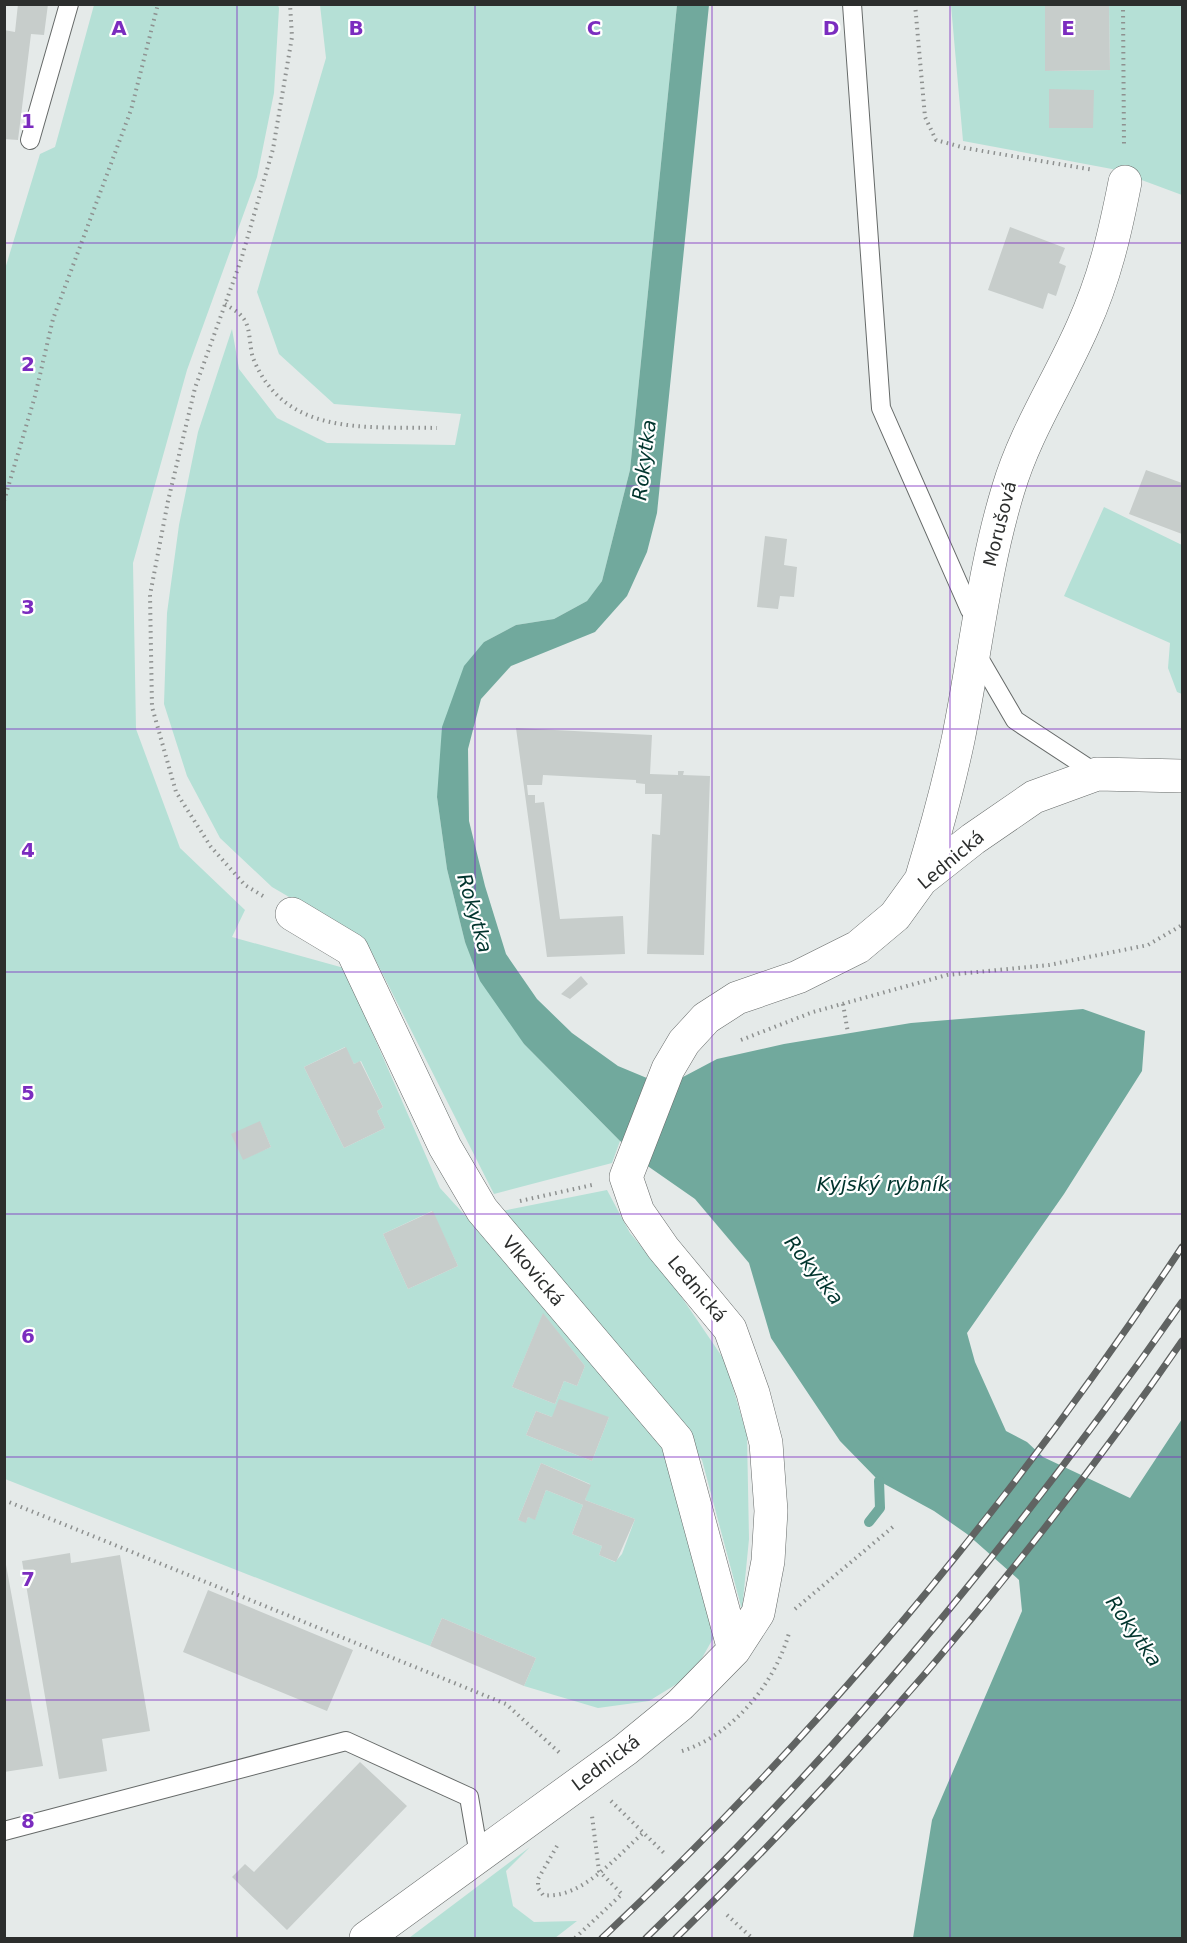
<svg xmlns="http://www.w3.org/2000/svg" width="1187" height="1943" font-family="'DejaVu Sans',sans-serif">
<rect width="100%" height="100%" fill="#e5eae9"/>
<path fill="#b5e0d6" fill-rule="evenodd" d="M94,5H278L279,8L274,93L257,177L187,370L133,563L136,729L180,848L245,910L232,937L344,968L440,1188L673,1443L715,1635L693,1674L649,1701L598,1708L524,1686L536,1658L442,1618L430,1646L5,1479V269L40,154L55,147ZM345,1047L354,1064L361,1061L383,1107L377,1111L385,1128L344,1148L304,1067ZM260,1122L271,1147L243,1159ZM432,1211L458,1266L408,1289L383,1234ZM543,1314L585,1366L577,1386L564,1381L555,1404L512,1387ZM536,1411L552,1417H609L592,1461L526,1435ZM541,1463L590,1484L585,1500L635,1519L622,1554L615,1562L599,1555L602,1546L572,1534L583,1505L546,1490L535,1519L528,1517L526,1522L518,1520Z
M320,5H677L630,470L602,581L587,601L554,619L516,625L484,642L437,797L447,869L465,942L524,1044L620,1141L612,1163L494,1194L371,951L356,936L272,887L220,838L187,776L164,704L167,613L179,525L198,432L232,329L239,369L277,418L327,443L455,445L461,414L334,404L279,354L257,292L326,58Z
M951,5H1045L1046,71L1110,70L1109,5H1182V195L1112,169L963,141ZM1049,90H1093V128H1049Z
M1104,507L1182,545V694L1177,692L1168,668L1170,643L1064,596Z
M607,1190L630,1233L672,1283L725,1361L747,1435L749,1539L742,1610L702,1460L502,1211Z
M530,1847L506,1871L513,1906L534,1922L577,1921L555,1938H409Z"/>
<path fill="#71a99d" d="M677,5H709L657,513L647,552L627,596L595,632L511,666L481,699L468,749L469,821L485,886L506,954L537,999L572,1033L618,1066L666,1086L717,1059L784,1044L911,1023L1083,1009L1145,1031L1142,1071L1064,1194L967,1333L975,1362L1006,1431L1027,1442L1043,1457L1130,1498L1182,1419V1938H913L932,1820L1022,1611L1019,1580L967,1534L934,1511L879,1481L840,1441L771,1338L749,1263L695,1199L639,1160L640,1152L620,1141L524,1044L480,981L465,942L447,869L437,797L442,727L464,666L484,642L516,625L554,619L587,601L602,581L630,470Z"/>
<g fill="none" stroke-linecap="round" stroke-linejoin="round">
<path stroke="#71a99d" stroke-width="10" d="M869,1522L880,1508L879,1481"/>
</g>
<path fill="#c7cdcb" d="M18,4H48L44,35L31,34L18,140L4,139V30L15,32Z
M1045,4H1109L1110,70L1045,71Z
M1049,89L1094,90L1093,128H1049Z
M1010,227L1065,248L1059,263L1066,266L1056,296L1048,293L1043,309L988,290Z
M1146,470L1182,483V534L1129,514Z
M765,536L787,539L784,565L797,567L794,597L780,596L778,609L757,607Z
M516,728L652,735L650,774L678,775V771H684L683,775L710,776L704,955L647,954L652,834L660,835L662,794H645V784L636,783V780L543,775L542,785H527L528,795H535V803L544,802L560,919L623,916L625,954L547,957Z
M581,976L588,984L570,999L561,994Z
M346,1047L354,1064L360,1061L383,1107L377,1111L385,1128L344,1148L304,1067Z
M260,1121L271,1147L243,1160L231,1134Z
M433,1211L458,1266L408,1289L383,1234Z
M543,1313L585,1366L577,1386L564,1381L555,1404L512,1387Z
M559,1399L609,1417L592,1461L526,1435L536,1411L552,1417Z
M541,1463L591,1485L585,1500L635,1519L616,1562L599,1555L602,1546L572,1534L583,1505L546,1490L535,1520L528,1517L526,1523L518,1520Z
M70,1553L71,1563L120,1555L150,1731L102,1739L107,1771L59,1779L22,1561Z
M4,1554L43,1766L4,1772Z
M208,1590L353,1650L327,1711L183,1652Z
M442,1618L536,1658L524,1686L430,1646Z
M360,1762L407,1806L287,1930L232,1877L245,1864L254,1872Z"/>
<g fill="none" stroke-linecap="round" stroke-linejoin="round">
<defs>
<path id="service" d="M852,4L881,408L970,610L979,613
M30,140L69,4
M976,653L1015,720L1097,774
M4,1831L346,1741L469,1797L479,1855"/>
<path id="minor" d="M921,880C935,834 948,787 958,740C975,657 983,572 1008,490C1025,432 1059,381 1083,326C1105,277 1115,233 1125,182
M292,914L352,950L445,1147L482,1210L677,1440L734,1650
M366,1938L625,1750L680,1705L734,1650L758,1613L768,1561L771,1511L766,1443L753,1393L730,1329L663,1248L638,1212L626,1177L668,1069L684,1042L706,1018L737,998L798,977L858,947L895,916L921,880L973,839L1034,797L1097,774L1182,776"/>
</defs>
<use href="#service" stroke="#666a69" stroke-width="20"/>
<use href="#minor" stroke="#666a69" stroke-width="34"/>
<path stroke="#8e9190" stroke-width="4" stroke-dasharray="1.5 4.5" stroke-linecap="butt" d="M915,4L925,117L936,140L965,148L1094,170
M1123,4L1124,148
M225,304C231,308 239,312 243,318C251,327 249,346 253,358C285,438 368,426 437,428
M4,501L35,396L53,319L131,110L158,4
M263,896L245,885L211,847L176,792L152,707L150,595L168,501L195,388L241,260L273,149L292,37L290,4
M843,1004L848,1033
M741,1040L813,1012L947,975L1049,965L1148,945L1182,925
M520,1201L592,1185
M4,1500L506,1704L562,1755
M795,1609L894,1526
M682,1751C733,1735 775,1683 789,1633
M611,1801L664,1853
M557,1846L538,1879V1888L543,1895C581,1900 617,1856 643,1833
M727,1915L752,1938
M575,1938L622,1894L599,1871L592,1816"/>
<use href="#service" stroke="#fff" stroke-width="18"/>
<use href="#minor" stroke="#fff" stroke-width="33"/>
<defs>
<path id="rail" d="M602,1938C822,1732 1016,1498 1182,1247
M646,1938C846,1745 1023,1530 1182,1302
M676,1938C863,1756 1034,1556 1182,1341"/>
</defs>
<use href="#rail" stroke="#606362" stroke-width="7"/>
<use href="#rail" stroke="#fff" stroke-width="4.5" stroke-dasharray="14" stroke-linecap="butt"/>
</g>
<path fill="none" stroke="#7b2cbf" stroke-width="1.5" stroke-opacity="0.55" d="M237,4V1938M475,4V1938M712,4V1938M950,4V1938M4,243H1182M4,486H1182M4,729H1182M4,972H1182M4,1214H1182M4,1457H1182M4,1700H1182"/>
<g text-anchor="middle" stroke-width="4.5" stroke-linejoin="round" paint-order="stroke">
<g font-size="18" fill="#2c2e2d" stroke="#fff">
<text transform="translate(1000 524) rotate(-76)" y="6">Morušová</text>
<text transform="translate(951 860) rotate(-40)" y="6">Lednická</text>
<text transform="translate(533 1271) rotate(50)" y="6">Vlkovická</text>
<text transform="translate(697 1289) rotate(50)" y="6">Lednická</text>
<text transform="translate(606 1763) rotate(-37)" y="6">Lednická</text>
</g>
<g font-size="20" font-style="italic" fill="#00342d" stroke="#fff">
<text transform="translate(644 460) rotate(-83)" y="7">Rokytka</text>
<text transform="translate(475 913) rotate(74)" y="7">Rokytka</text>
<text x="883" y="1191">Kyjský rybník</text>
<text transform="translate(814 1270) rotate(52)" y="7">Rokytka</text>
<text transform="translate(1134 1631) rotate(55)" y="7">Rokytka</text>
</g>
</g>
<g font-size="20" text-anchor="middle" font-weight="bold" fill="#7b2cbf" stroke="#fff" stroke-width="4.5" stroke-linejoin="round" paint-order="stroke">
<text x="119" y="35">A</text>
<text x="356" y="35">B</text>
<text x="594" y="35">C</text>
<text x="831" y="35">D</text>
<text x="1068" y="35">E</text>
<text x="28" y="128">1</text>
<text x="28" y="371">2</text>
<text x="28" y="614">3</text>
<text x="28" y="857">4</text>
<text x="28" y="1100">5</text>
<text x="28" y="1343">6</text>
<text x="28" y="1586">7</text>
<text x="28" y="1828">8</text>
</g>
<rect width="1187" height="1943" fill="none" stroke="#2c2e2d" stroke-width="12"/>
</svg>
